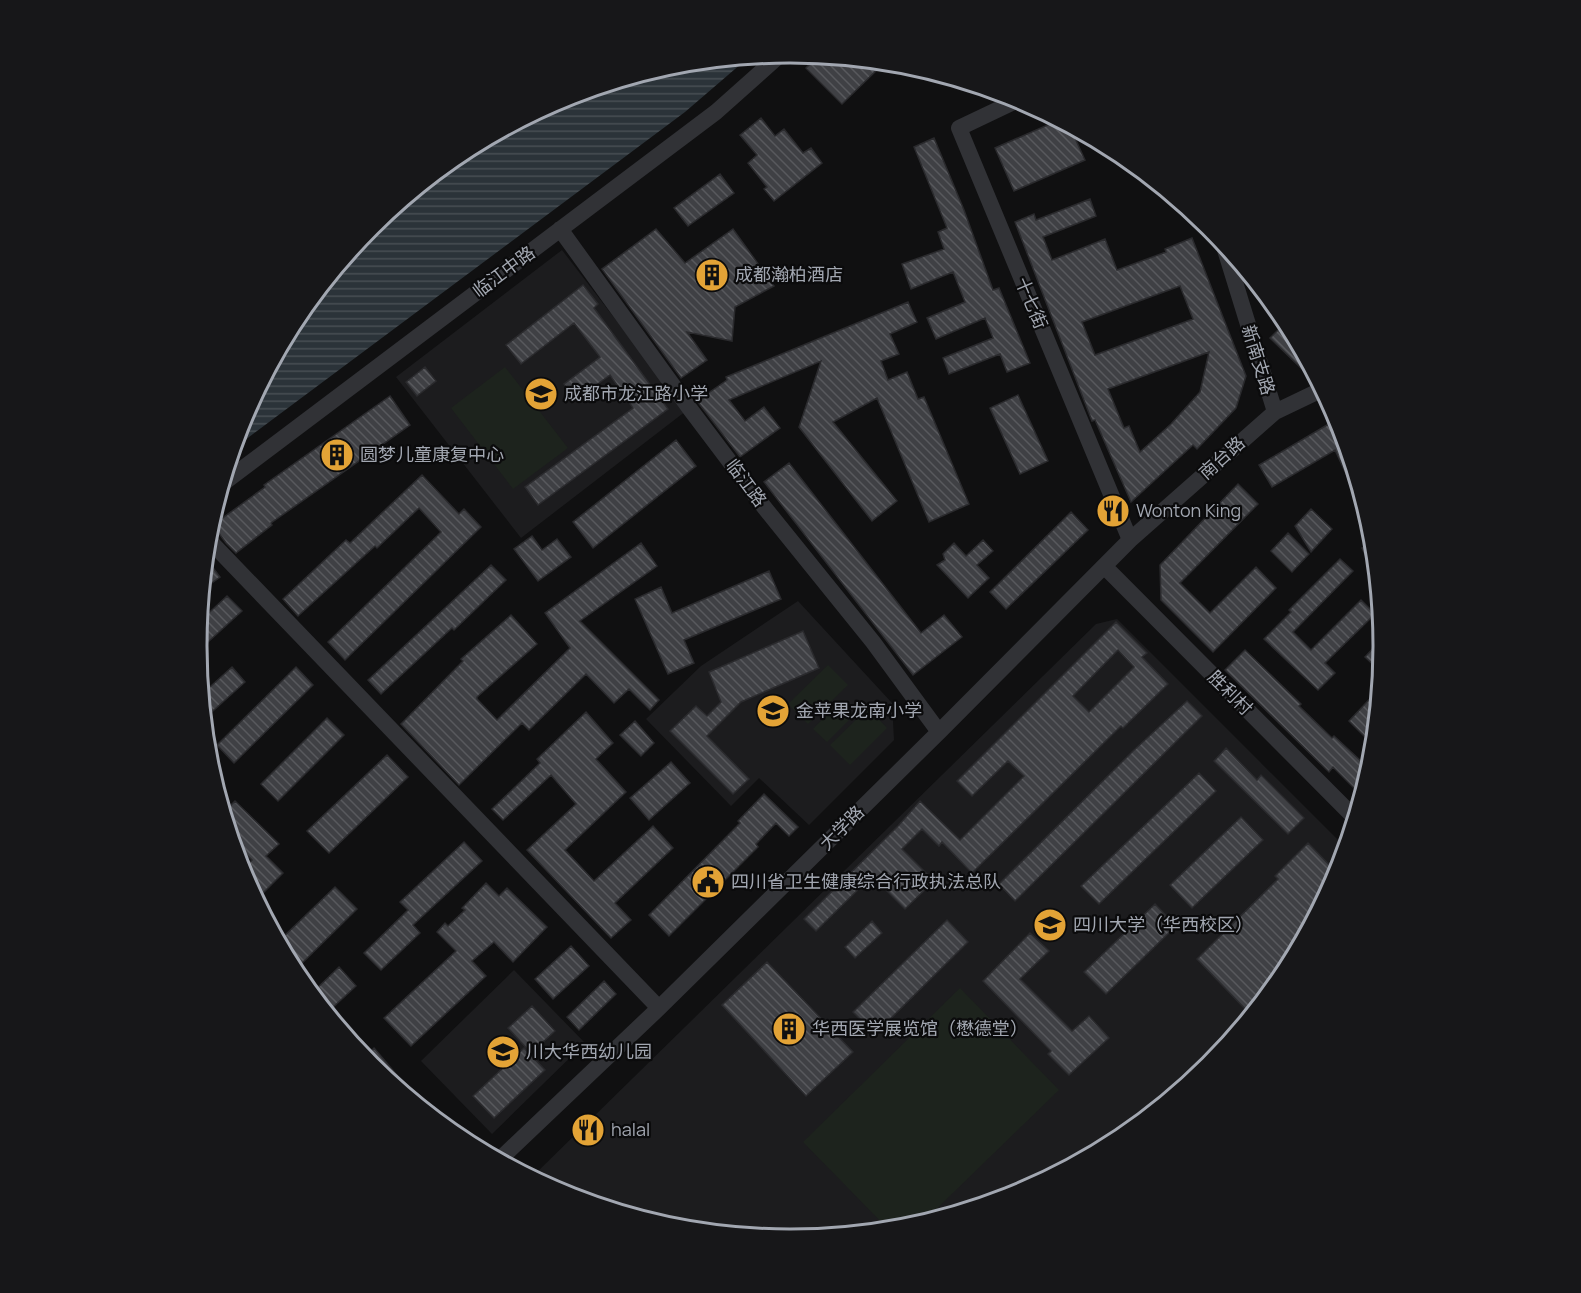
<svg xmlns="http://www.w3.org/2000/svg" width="1581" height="1293" font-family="Manrope,'Noto Sans SC',sans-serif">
<defs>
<pattern id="water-rules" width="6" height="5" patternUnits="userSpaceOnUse" patternTransform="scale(1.5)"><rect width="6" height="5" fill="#2b3339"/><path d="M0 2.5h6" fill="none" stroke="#474e53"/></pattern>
<pattern id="building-back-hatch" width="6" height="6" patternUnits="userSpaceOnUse" patternTransform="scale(1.5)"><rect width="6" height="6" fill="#3f4044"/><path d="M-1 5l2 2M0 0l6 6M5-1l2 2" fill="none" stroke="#58595d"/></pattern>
</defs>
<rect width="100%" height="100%" fill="#101011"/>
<path fill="#1c1c1e" d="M562,250L686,411L521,538L396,377Z
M798,601L892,703L894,740L809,825L759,778L731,806L646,719L701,666Z
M1117,619L1347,849L1339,874L1284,977L1210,1067L1120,1141L1017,1195L906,1229L790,1240L674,1229L563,1195L531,1178L1096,624Z
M514,970L585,1043L492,1134L421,1061Z"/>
<path fill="#1d231d" d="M505,367L568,448L513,489L451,408Z
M828,665L848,685L808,724L788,704Z
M840,701L854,715L827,742L813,729Z
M868,708L887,728L850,765L830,745Z
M960,988L1059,1090L920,1225L890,1231L803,1142Z"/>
<path fill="url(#water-rules)" d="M749,57L685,112L233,449L242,419L297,316L371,226L461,152L564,98L675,64Z"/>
<path fill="url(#building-back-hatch)" stroke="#2a2a2d" stroke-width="1.5" fill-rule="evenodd" d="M819,55L827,56L885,62L842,104L806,68Z
M761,118L775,136L784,129L803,153L811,148L822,163L774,201L764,189L767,187L748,163L757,155L740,135Z
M1059,120L1084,133L1075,138L1085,160L1014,191L995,148Z
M934,138L964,210L993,290L999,288L1030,363L1007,372L1000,354L949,374L943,358L993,338L985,318L936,339L927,318L965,302L953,272L911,289L902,264L944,249L938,232L947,228L914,147Z
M720,174L734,193L688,226L674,208Z
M1090,199L1096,216L1043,237L1052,260L1105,239L1117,270L1166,252L1165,249L1192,238L1246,376L1236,408L1197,449L1193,445L1131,502L1095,420L1092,421L1015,222L1034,214L1036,220ZM1180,286L1193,319L1095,355L1082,322ZM1209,352L1200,392L1171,424L1140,452L1129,426L1124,428L1108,389Z
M656,229L685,263L733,229L774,286L735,307L732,341L687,332L707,360L681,378L602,269Z
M583,285L598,304L594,308L668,409L538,505L525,487L633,408L610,375L576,400L564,384L600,357L574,323L521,364L506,345Z
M908,302L917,322L890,334L899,354L881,361L888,380L907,372L918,399L924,397L969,504L929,522L877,398L833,422L897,501L872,521L799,427L821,361L729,400L745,421L764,407L780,428L740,457L697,401L727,380L726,377Z
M1287,321L1309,363L1301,368L1270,338Z
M425,367L436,381L417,396L406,382Z
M1018,395L1048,461L1020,474L990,408Z
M390,396L410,425L271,523L272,525L236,553L226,543L213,525L265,487L264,485Z
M1339,418L1360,489L1354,491L1335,450L1272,487L1259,465Z
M676,440L696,466L593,548L573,522Z
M789,463L921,633L944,615L962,637L913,675L764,482Z
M422,475L459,514L464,509L481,527L345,660L328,642L441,532L419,508L377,548L375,546L298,616L283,599L346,540L350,543Z
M1238,484L1258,504L1180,583L1210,613L1256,567L1276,588L1213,652L1161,600L1160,565Z
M1311,509L1332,529L1311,552L1295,526Z
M1071,512L1088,530L1006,609L990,592Z
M1288,533L1309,554L1292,572L1271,551Z
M532,536L542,550L557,539L571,557L538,581L514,549Z
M983,540L993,551L977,565L989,578L968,598L937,565L945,560L943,554L954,543L966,556Z
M1374,542L1378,577H1376L1362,548Z
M641,543L657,566L580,621L659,700L650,710L629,689L614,703L586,674L529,730L522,723L459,785L401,724L463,661L461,659L511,615L537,644L477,697V699L497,720L570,648L545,613Z
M205,557L220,577L202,590L204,574Z
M1340,559L1353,571L1293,632L1311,650L1361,600L1375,614L1325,663L1335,673L1318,690L1264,639L1291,612L1289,610Z
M491,565L506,580L454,630L452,628L381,694L368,680Z
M769,571L781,599L684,640L694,663L668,674L635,599L661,587L672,613Z
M227,596L242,611L197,652L199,622Z
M1116,622L1147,653L1142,657L1168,684L1123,728L1121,726L972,873L942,842L939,846L922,829L902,849L934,881L905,909L872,876L816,931L804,919L898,826L920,801L960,840L1024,776L1008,761L972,796L957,781ZM1118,650L1134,667L1089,712L1073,696Z
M803,631L819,668L741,702L707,736L749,779L733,794L670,731L696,706L707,716L721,702L709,672Z
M1384,637V647L1382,673L1365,657Z
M1245,650L1301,704L1299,706L1332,738L1334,736L1362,762L1365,759L1372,766L1363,797L1333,767L1329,772L1225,670Z
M232,667L245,682L204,719L201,695Z
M296,667L313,685L234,763L217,745Z
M1380,688L1376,730L1367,739L1349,721Z
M1187,701L1202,716L1015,901L999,884L1133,751Z
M586,712L613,743L596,759L626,792L565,850L594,881L653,826L673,848L615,903L631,920L611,938L527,850L576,804L551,775L503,820L492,809L540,763L537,759Z
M327,718L344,735L278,801L261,784Z
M635,721L654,743L641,756L620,735Z
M1226,748L1257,780L1261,775L1304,818L1288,834L1214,761Z
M387,755L408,777L329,853L307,831Z
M671,762L690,783L649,820L630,798Z
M1199,773L1216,791L1099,904L1081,886Z
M764,794L798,827L789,836L776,823L756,844L758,847L669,936L649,915L740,823L738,821Z
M235,801L279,844L266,856L283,873L256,900L241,871L252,860L231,839L223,813Z
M1241,817L1263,840L1192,908L1170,885Z
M464,842L482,861L413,925L420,933L381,970L364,953L408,910L400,902Z
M1308,843L1339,875L1284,977L1252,1016L1197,959L1278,879L1275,876Z
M486,883L499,896L507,888L547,927L513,962L494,942L472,961L486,976L411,1046L384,1018L456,951L437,932L445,923L448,926L465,910L462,908Z
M335,887L357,909L294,971L278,942Z
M1155,904L1176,926L1106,994L1084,972Z
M947,920L968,942L875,1034L853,1012Z
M872,921L882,933L855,958L845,947Z
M1030,933L1049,951L1020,979L1072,1031L1089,1016L1109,1038L1069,1075L1048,1054L1051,1051L983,981Z
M571,946L589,966L553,999L535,979Z
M767,962L853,1052L806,1096L722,1005Z
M339,967L356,986L329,1011L312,993Z
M604,981L616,994L579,1030L567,1017Z
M532,1006L555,1031L531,1053L508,1028Z
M374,1048L407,1087L402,1092L370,1066L364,1058Z
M524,1048L545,1070L494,1118L473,1096Z"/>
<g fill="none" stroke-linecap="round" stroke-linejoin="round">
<path stroke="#313236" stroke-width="16" d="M1020,99L959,128L1130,540
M560,229L690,409L764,507L873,642L939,732
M1222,240L1275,412
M222,484L716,112L781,54
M207,538L659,1008
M1104,566L1356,819
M498,1161L659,1008L939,732L1130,540L1275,412L1323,389"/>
</g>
<defs>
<symbol id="building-disc" viewBox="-11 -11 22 22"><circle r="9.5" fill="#e3a336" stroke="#0b0b0c"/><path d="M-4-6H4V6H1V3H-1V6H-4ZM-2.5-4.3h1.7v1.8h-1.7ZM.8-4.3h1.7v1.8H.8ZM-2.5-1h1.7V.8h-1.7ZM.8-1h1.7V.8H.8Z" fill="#111"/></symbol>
<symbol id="school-disc" viewBox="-11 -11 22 22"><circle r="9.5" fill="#e3a336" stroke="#0b0b0c"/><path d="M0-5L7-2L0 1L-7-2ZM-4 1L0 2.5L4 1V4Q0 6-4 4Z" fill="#111"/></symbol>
<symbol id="restaurant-disc" viewBox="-11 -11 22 22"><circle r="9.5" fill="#e3a336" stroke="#0b0b0c"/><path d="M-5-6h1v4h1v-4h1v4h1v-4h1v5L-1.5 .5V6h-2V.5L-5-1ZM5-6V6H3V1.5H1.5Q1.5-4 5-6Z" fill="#111"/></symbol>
<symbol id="civic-disc" viewBox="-11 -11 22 22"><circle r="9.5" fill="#e3a336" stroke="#0b0b0c"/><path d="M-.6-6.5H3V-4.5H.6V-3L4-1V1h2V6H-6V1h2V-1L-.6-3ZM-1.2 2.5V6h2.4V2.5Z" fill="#111"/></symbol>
<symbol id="university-disc" viewBox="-11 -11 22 22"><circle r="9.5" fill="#e3a336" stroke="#0b0b0c"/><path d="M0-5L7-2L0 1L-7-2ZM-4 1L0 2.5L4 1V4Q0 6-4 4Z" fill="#111"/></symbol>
</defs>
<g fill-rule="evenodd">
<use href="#building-disc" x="693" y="256" width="38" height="38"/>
<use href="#school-disc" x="522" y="375" width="38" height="38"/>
<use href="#building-disc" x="318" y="436" width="38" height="38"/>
<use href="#restaurant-disc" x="1094" y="492" width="38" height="38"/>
<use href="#school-disc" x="754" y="692" width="38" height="38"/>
<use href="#civic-disc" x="689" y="863" width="38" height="38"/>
<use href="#university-disc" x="1031" y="906" width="38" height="38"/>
<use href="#building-disc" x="770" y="1010" width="38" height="38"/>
<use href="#school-disc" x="484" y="1033" width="38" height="38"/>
<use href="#restaurant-disc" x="569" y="1111" width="38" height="38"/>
</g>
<g text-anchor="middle" stroke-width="4.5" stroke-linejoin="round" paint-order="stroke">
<g font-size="18" fill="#a2a7b1" stroke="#0b0b0c">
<text transform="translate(504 272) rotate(-37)" y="6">临江中路</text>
<text transform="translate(1031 303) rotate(67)" y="6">十七街</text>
<text transform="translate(1258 360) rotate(73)" y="6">新南支路</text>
<text transform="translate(1222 458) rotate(-42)" y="6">南台路</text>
<text transform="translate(746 483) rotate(53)" y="6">临江路</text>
<text transform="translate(1230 693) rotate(45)" y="6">胜利村</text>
<text transform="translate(842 828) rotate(-45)" y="6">大学路</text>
</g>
<g font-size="18" fill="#a2a7b1" stroke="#0b0b0c" text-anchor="start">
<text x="735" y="281">成都瀚柏酒店</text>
<text x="564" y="400">成都市龙江路小学</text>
<text x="360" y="461">圆梦儿童康复中心</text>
<text x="1136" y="517">Wonton King</text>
<text x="796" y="717">金苹果龙南小学</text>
<text x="731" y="888">四川省卫生健康综合行政执法总队</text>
<text x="1073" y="931">四川大学（华西校区）</text>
<text x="812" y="1035">华西医学展览馆（懋德堂）</text>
<text x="526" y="1058">川大华西幼儿园</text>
<text x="611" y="1136">halal</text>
</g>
</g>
<path d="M0 0H1581V1293H0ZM207 646a583 583 0 1 1 1166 0a583 583 0 1 1-1166 0Z" fill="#171719" fill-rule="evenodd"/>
<path fill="none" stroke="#a2a7b1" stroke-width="3" d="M207 646a583 583 0 1 1 1166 0a583 583 0 1 1-1166 0Z"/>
</svg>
